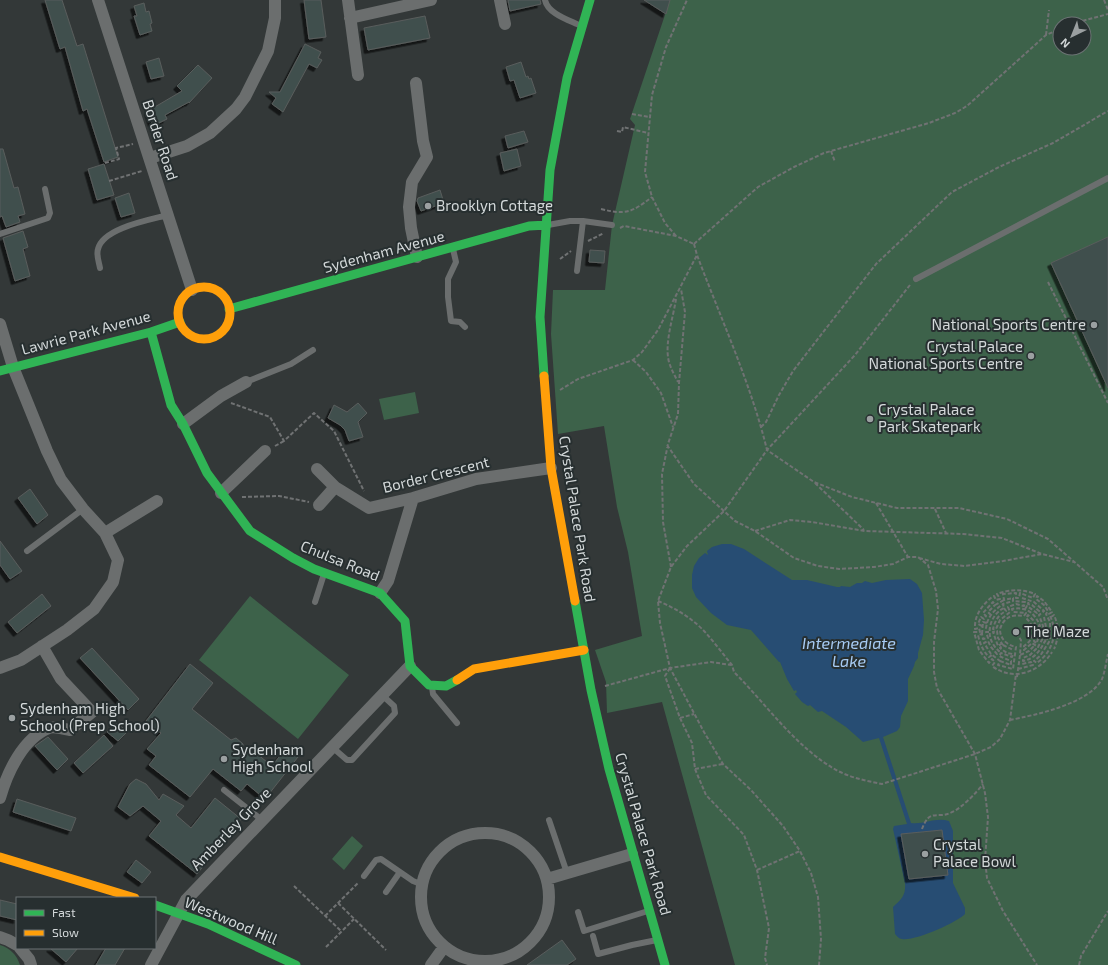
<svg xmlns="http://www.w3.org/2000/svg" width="1108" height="965" font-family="'Exo 2',sans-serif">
<defs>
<filter id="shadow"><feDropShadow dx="-3.5" dy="3.5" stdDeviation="0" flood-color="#0009"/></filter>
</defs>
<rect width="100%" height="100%" fill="#333838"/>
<path fill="#3d624a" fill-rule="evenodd" d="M670,0H1108V965H735L662,702L607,713L606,682L595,650L642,636L628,552L617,507L604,426L558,434L551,334L553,290H605L612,225L635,125L630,119ZM1060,24H1084V48H1060Z
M415,392L419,413L384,420L379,399Z
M250,596L349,675L298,739L199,660Z
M352,836L363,846L344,870L332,859Z
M0,945C10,948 17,955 20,965H0Z"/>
<path fill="#274d73" d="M722,544H731L744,549L792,580H807L837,587H840L841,586L850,587L857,583H862L865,581L872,583L886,580L910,579L917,584L922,593L924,620L923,635L918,653V658L915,662L914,666L908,679V701L901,716L900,727L897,731L883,737L911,823C924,825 935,817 949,821L953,831V883L965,908V914C958,922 913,942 902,939C899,939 897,936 895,934L893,907C902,899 906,895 905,883L893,829L894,826L907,824L879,738L863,742L846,727L822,711L818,712L810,705L808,706L802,702L795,694L797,692L796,690L794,691L787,679L780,662H779L751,630L727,625L711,613L696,597L692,588V575L694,566L699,558L705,553L708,555L707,551L712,547Z"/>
<path fill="#414f4e" stroke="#595d5c" filter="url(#shadow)" d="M45,0H62L77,46L83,44L118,157L104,162L87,109L83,111L65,47L60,49Z
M304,0H321L326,37L309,39Z
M508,0H540L541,4L510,11Z
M644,0H670L666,14Z
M144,3L146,12L149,11L152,23L150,24L152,31L140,35L134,16H137L134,6Z
M425,16L430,38L368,50L364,28Z
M305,44L321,52L318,58L322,60L317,68L309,64L283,112L272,104L276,98L269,92H280Z
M159,58L164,76L151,79L146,62Z
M521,62L526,77L528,76L529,79L531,78L536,93L520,98L514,80L510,81L506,67Z
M198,65L212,78L189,103V102L165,115L167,119L159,123L157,120L152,123L148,111L182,91L177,86Z
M524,131L528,142L508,148L505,136Z
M0,149H3L14,188L18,187L25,214L18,216L20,222L6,227L2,216L0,217Z
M517,149L521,166L504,171L500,153Z
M104,164L114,195L97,200L88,169Z
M440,190L444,203L421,211L417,201L418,198Z
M129,193L135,213L121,217L115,198Z
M23,231L28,247L23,249L30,276L15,281L3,238Z
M1108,237V388L1051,263Z
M590,250L605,251L604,263L589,262Z
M358,403L367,413L358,422L363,437L349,441L345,430L340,425L328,418L334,405L347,412Z
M30,489L48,515L37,524L18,498Z
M0,541L22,571L10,579L0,565Z
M42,594L51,606L17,633L8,622Z
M92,648L139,699L128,710L80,658Z
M190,664L213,683L192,709L231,740L236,738L243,744V747L254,755L257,754L272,766L286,748L298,757L265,799L247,784L241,791L213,769L190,797L149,765L156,756L147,749L161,733L146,721Z
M118,723L127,732L118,741L107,732Z
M104,735L113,746L83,773L74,763Z
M48,737L68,759L57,770L35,746Z
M136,779L146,784L159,800L163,794L184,806L176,815L191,828L215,798L241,819L197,874L149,836L161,821L143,806L130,816L118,807L130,784Z
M17,799L76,818L71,831L13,812Z
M942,830L948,875L909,879L901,834Z
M136,860L151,872L142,883L127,872Z
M0,900L17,904V920L0,916Z
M562,940L576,959L567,965H527Z
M50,948H78L66,962Z
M106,948H125L115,965H96Z"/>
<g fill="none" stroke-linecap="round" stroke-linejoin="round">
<path stroke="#707273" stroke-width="2" stroke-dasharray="4 2" stroke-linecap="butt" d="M1104,0L1108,10
M1071,24L1108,14
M1046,35L1049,10
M632,114L649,117
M617,131L622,132L623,127L648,133
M831,151L835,162
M105,163L119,159L116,148L133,144
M109,181L142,171
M601,209C626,215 631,213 652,197
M620,228L624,226L676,236L694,244
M676,236L665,223L652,197L645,172L652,95L666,47L687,0
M588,241L604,233
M694,244L697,255C721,319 751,384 767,450L724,511L687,546L671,567L658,601L660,623L670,668L704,732L723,764L751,790L783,826L800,851L811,873L818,897L821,939L819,965
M694,244L758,187L794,167L824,153L929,123L955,113L967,106L1046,35L1060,29
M560,259L571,251
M1048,282L1108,403
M910,285L855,355L767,450L814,482L852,497L897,508H959L1007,519L1048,539L1103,587L1108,600
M676,299C673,319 663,347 670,365C672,371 675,376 678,382
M633,360L646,372L661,393L673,427
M560,390L578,379L633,360L642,352L658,330L697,255
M231,403L270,417L284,441L314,413L334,431L364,491
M761,427L766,422L779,395L793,371L876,264L952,192L999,167L1053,143L1108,111
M667,445L694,484L735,521L755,531L794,558L818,566L839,569L874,567L893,564L908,557H918L928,565L936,591L938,609L934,642V672L937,688L975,754L985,793L988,817L985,860L987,878L1003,911L1037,965
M275,446L284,441
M815,483L864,530
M242,497L279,496L309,502
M876,503L908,557
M935,509L946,533
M755,531L790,520L812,522L865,531L963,534L1002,538L1042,554
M919,558L941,564L965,566L1003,561L1042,554L1074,562
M671,567L663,522L662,474L668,444L678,414L679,383L685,312L681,289
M1022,598L1034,602L1044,611L1039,615L1043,626V635
M658,601C675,608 692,618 705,632C714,642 723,654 732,665L734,672C767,705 796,748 838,771C852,778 867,781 882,784L975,754L991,747L1000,739L1010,720L1016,674
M1004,608L1006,611C998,615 995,621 993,629H996L1000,620L1010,612L1008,607L1016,604L1024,606L1025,602L1013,601
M1025,609L1027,606L1037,613L1039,611L1032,605L1028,604L1029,600
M991,615L988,612L995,605
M1044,617L1046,627V638
M1051,617L1054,615C1059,626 1059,638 1054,649
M987,623C990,614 995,610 1003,604
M982,626L978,624L981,617L984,619L986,616L983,613L993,602L995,605L1004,600
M989,632H986L988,638L983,639L982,634L978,635C980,644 983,651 989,657L992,655
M1016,633L1021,640L1020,655L1029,651L1033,647L1036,649L1030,655L1023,658V661C1034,659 1040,651 1045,641L1049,642L1040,656L1034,661L1037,663C1053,651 1059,632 1049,614L1052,612L1044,601L1037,596L1036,599L1044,605L1048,611L1046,614L1050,622V639L1043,638L1038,647L1032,643L1024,650V646C1035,639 1036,627 1026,618L1028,615L1033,620L1036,626H1040C1035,613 1026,606 1012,609L1013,612L1026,613L1024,616C1012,614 1004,617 1000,629C1000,639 1007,645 1016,647L1013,669L998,665L1000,661L991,654L984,643L988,641L991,647L997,654L999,651C984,639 988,616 1004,608L1003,604L1013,601V598L1004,600L1003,594L1016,593V598H1019L1020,593L1033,598L1035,594C1022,589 1010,589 997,594L1000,599L996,600L994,596L992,597C982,605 974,616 975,629L979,628L980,632H974L979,650L989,663L992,659L995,662L992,666C1013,682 1040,672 1052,652
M982,634L983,622L987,623L986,628L990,629
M1037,642L1039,636
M1036,643L1034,641L1036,629H1040V633
M1003,645L1013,650
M1000,661L1011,665V661L999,656L1001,653L1012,657L1013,654L1007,653L1000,648L1003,645L998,638L997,631L993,632L998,646L1001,644
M670,668L665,676L680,718L692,743L695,769L706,795L744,835L757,870L769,928L765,958L767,965
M1018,669L1033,665L1031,662L1022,664
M1017,677L1020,655
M605,686L670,668L711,662L731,665
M680,718L694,714
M1010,720C1035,715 1089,704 1102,679C1105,672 1106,662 1108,654
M695,769L723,764
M922,829C930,807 938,820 952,812C962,808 977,792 983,784
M757,870L800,851
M294,886L341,931
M338,903L386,950
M325,916L358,883
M326,947L354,919
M1079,965L1081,956L1108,911"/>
<path stroke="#6b6e6e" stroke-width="6" d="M545,0C548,14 569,20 581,26
M548,225L570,221H583L612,225
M0,234L48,218L50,213L45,189
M453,249L456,262L448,279V297L451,321L460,322L465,327
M100,268C99,262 96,255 98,249C103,228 149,220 168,215
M577,271L583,221
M916,279L1108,178
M246,382L291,364L313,350
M27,551L83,509
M315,602L324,574
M432,687L433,694L457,723
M332,747L347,760H352L395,713L394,706L382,695
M224,790L262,820
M549,820L567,873
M364,876L376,860L381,859L413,881L423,885
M386,892L400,872
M578,912L584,931L648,911
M593,936L598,954L632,945L657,940
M474,960V965"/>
<path stroke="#6b6e6e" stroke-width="12" d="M98,0L192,290
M348,0L358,75
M500,0L505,24
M350,18L431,0
M416,83L423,141L427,157L412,182L409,207L411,228L417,257
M150,158L187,146L210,133L236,109L245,97L268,51L275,18V0
M0,324L13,367L47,451L61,480L83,509L105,533L118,560L113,582L94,609L67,630L21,660L0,668
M183,424L221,396L246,382
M317,469L335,487L369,508L413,498L476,479L551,468
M221,493L265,451
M319,505L335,487
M105,533L157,501
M380,593L388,581L413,498
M0,798C7,773 23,738 49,728C54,726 64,729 70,730L92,712L61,679L42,646
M421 897a64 64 0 1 1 128 0a64 64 0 1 1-128 0Z
M547,879L632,854
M0,937L8,940L17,945
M20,948L29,959L31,965
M151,965L186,900L410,666
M431,965L444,947"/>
<path stroke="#30b455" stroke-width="9" d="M229,309L529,226L547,225
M151,332L171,405L183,424L207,473L250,531L293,558L314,569L380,593L405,621L410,666L429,685L446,686L457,680
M0,371L151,332L180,322
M544,376L540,317L550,170L567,78L590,0
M575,601L591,690L609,769L665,965
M155,905L208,924L296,965"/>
<path stroke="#ff9f0a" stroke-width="9" d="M178 313a26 26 0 1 1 52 0a26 26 0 1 1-52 0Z
M544,376L551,468L575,601
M457,680L474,669L584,650
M0,857L135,898"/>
</g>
<g fill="#9ba0a1" stroke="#272f30" stroke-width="1.5">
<circle cx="428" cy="206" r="4"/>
<circle cx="1094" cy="325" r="4"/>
<circle cx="1031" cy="356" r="4"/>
<circle cx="870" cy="419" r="4"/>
<circle cx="1016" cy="632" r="4"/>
<circle cx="12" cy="718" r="4"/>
<circle cx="224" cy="759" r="4"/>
<circle cx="925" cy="854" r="4"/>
</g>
<g text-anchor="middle" stroke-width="4" stroke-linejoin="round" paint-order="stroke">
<g font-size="15" fill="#d3d8d9" stroke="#272f30">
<text transform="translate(160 140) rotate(72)" y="5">Border Road</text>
<text transform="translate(384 252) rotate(-15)" y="5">Sydenham Avenue</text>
<text transform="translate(86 333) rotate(-15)" y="5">Lawrie Park Avenue</text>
<text transform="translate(436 475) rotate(-14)" y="5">Border Crescent</text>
<text transform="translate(577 519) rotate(81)" y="5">Crystal Palace Park Road</text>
<text transform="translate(340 561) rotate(22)" y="5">Chulsa Road</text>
<text transform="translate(231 829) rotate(-46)" y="5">Amberley Grove</text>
<text transform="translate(643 834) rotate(74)" y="5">Crystal Palace Park Road</text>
<text transform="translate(231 921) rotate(23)" y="5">Westwood Hill</text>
</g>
<g font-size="15" fill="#d3d8d9" stroke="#272f30" text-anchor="start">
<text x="436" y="211">Brooklyn Cottage</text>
<text x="1086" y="330" text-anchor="end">National Sports Centre</text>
<text x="1023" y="352" text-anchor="end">Crystal Palace<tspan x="1023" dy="17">National Sports Centre</tspan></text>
<text x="878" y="415">Crystal Palace<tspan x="878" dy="17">Park Skatepark</tspan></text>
<text x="1024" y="637">The Maze</text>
<text x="20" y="714">Sydenham High<tspan x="20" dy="17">School (Prep School)</tspan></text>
<text x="232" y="755">Sydenham<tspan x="232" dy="17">High School</tspan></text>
<text x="933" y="850">Crystal<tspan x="933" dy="17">Palace Bowl</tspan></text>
</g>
<g font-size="16" font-style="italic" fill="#a7cbf3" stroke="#272f30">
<text x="849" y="649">Intermediate<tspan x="849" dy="18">Lake</tspan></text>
</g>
</g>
<rect x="16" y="897" width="140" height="52" fill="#272f30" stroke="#6c7374"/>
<rect x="24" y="910" width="20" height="6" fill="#30b455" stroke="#6c7374"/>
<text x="52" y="917" font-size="12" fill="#d3d8d9">Fast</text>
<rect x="24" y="930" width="20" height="6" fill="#ff9f0a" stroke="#6c7374"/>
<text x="52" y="937" font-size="12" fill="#d3d8d9">Slow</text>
<g transform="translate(1072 36) rotate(223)"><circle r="19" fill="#272f30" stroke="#6c7374"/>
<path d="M0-3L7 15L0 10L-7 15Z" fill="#9ba0a1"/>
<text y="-6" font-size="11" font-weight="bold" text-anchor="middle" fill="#d3d8d9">N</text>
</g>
</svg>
